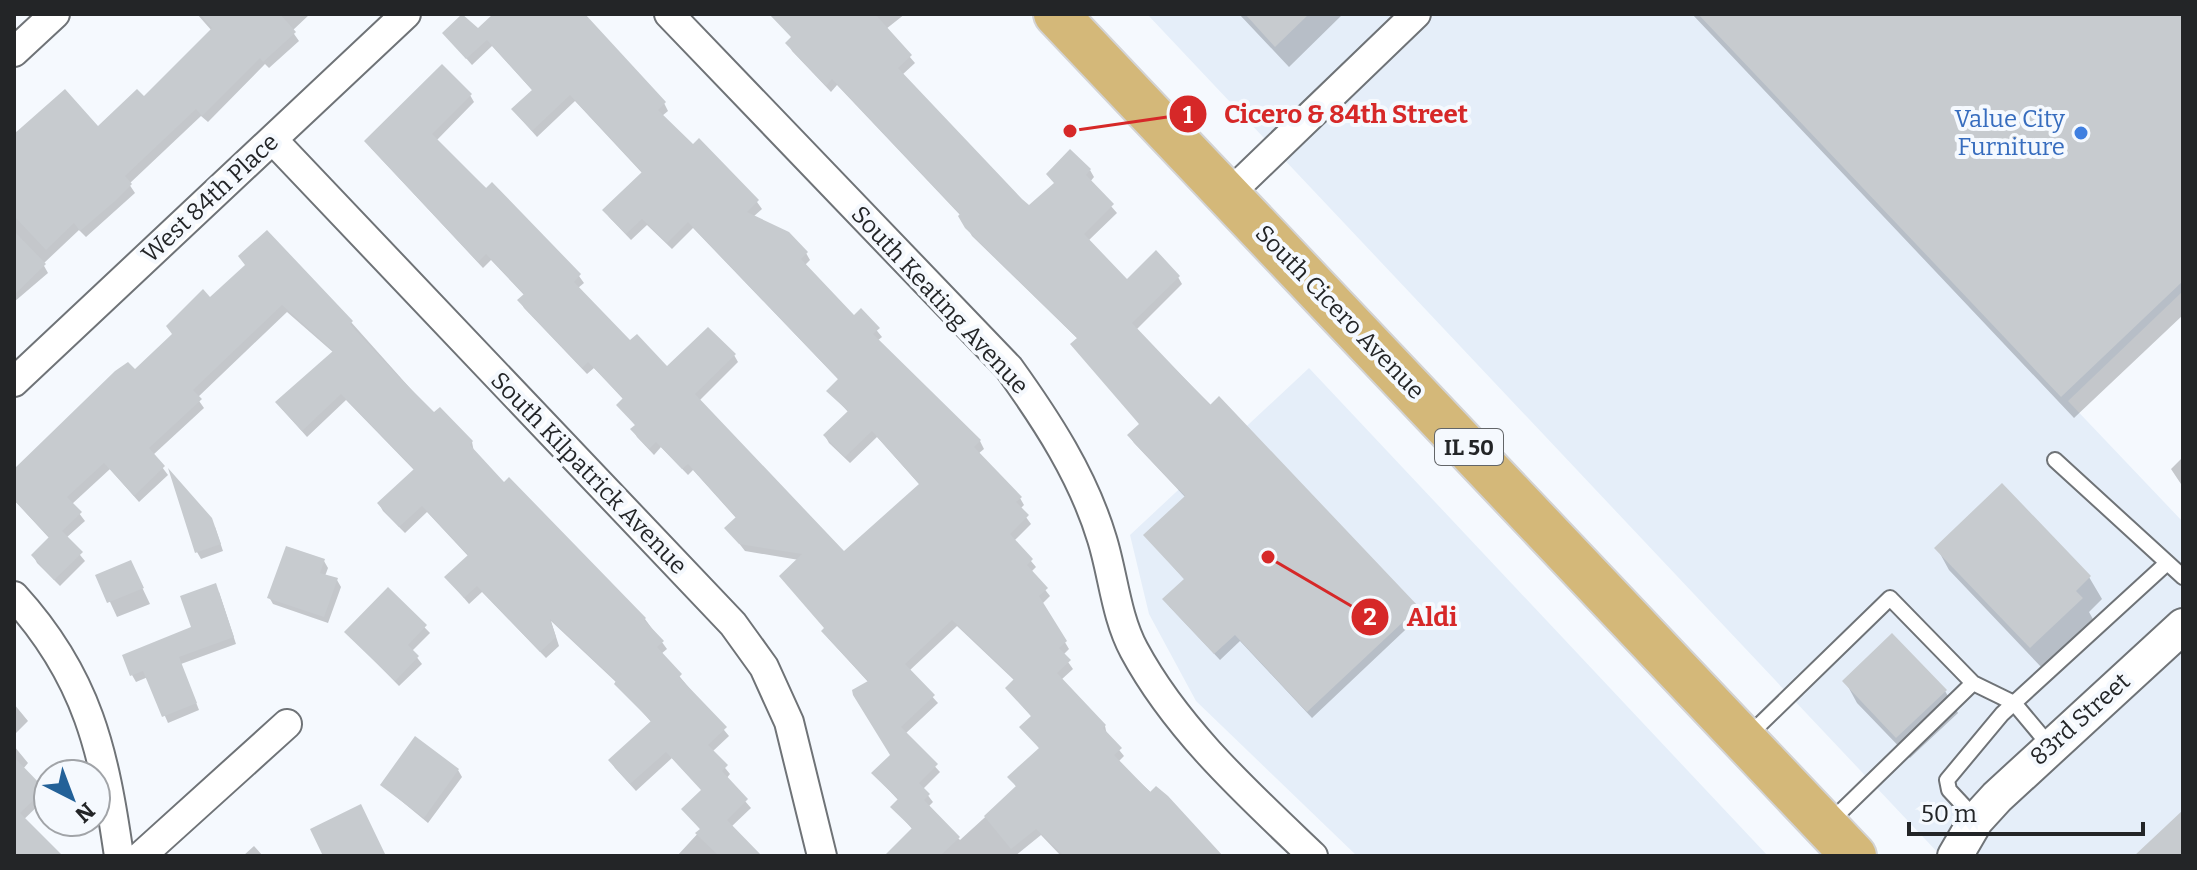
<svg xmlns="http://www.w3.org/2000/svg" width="2197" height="870" font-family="Bitter,serif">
<rect width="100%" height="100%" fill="#f5f9fe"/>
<path fill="#e5eef9" d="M1147,14H2183V291L2068,401L2183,522V856H1941Z
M1309,368L1768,856H1357L1196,701L1149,614L1130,535Z"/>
<path fill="#0003" fill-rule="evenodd" d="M197,14H310L292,31L299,41L269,68L265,64L208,122L201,116L129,184L135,193L86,237L79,230L43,264L48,273L14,302V130L18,133L98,129L144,99L212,31Z
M498,14H580L664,103L668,111L662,116L692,147L699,141L757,202L762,209L753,217L806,253L810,260L804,266L854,317L861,311L882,337L877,341L980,441L984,449L978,454L1020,498L1024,505L1020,509L1031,524L1014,541L1036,567L1031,572L1050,596L1042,604L1069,649L1063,655L1073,669L1061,680L1105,726L1107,735L1124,756L1118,762L1220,856H1061L1041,835L1015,856H901L913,830L893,807L899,801L874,774L892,755L869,683L828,638L799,560L745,551L727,528L737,519L693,470L688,475L661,447L654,455L637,437L633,430L636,426L618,405L624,400L594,368L587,374L524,308L520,301L525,296L491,260L483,268L371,148L470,95L474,102L436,141L579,276L584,283L578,288L630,343L667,369L734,355L738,362L699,401L844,554L920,485L877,437L850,463L829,443L825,436L849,413L829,391L839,380L693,228L672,249L647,225L631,240L609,217L605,210L643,174L575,101L537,137L513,110L533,91L492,46L472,65L444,33L477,31ZM957,626L1015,681L1007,688L1032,717L1022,727L1040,749L1010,777L1017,788L960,840L928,807L933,802L923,789L940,772L905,734L938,703L909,671Z
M771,14H905L886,29L915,63L902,75L1029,208L1090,170L1094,177L1090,182L1117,213L1088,241L1127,282L1178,277L1182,284L1136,330L1421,615L1312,718L1240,641L1220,660L1169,606L1185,580L1145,535L1186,498L1134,443L1129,436L1140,425L1078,339L972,236L961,216L837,85L831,92L792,51L788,43L793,38Z
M1239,14H1343L1289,67Z
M1692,14H2183V315L2074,418Z
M247,267L351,322L434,415L472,442L474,452L504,485L645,619L667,649L661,654L729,736L712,752L730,774L726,779L751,808L731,827L754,856H677L701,830L684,810L703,791L672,758L636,791L615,768L610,760L652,723L617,683L551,621L559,646L546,658L482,592L469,604L447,578L469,557L427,512L405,533L383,511L379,504L415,471L346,400L307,437L282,409L278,402L334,353L287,312L197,398L204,408L153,455L168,475L139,502L110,469L72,504L85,521L66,538L85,561L60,586L37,563L33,555L50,539L14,500V472L135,372Z
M2183,457V487L2171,469Z
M215,527L223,551L201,559L197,552Z
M1937,548L2089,577L2102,599L2089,612L2094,621L2043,669L1949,570Z
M324,561L328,568L325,576L337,580L341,587L328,623L273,604L269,597Z
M130,562L150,604L117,617L98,576Z
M388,590L430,633L412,651L422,664L399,686L346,632Z
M219,592L236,644L181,664L199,710L168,723L148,677L136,682L132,675L193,629Z
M1845,681L1945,691L1958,713L1910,758L1857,703Z
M14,704L28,721L14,735Z
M14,746L28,763L23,769L47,797L14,829Z
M458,770L462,777L428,823L382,785Z
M254,846L263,856H243Z"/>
<path fill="#c7cbcf" d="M200,14H280L296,32L263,62L260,58L202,116L196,109L125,176L132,184L115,201L80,231L74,223L46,250L14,216V134L65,89L98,126L137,89L144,96L212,28Z
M462,14L478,28L493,14H585L666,102L658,110L693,144L699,138L759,200L747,212L789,232L808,252L801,259L854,315L861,308L880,328L873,334L981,440L974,447L1022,497L1016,502L1029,515L1010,534L1033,559L1027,565L1048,588L1039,596L1067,641L1059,648L1071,660L1057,673L1106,725L1103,728L1122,748L1114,755L1150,792L1156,786L1168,796L1223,856H1064L1036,829L1011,849L984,816L1016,786L1007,777L1039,748L1019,727L1031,716L1005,688L1014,679L952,620L905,664L935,695L901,727L938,764L919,783L930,794L924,800L960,837L940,856H884L912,828L890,807L898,799L871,773L890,755L853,695L852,690L868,681L821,631L824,628L779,576L802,554L739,544L724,528L736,517L688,464L682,469L656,442L649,449L630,429L635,425L616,405L623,398L588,362L582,368L517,300L524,294L486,254L478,262L364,141L442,64L472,94L432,134L486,188L492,182L581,274L574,282L630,340L637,334L667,366L708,327L736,354L695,394L844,551L919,484L872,431L845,457L823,435L848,411L826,391L838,379L688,222L667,243L642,219L626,234L602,210L642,172L570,95L532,131L511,109L532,90L487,40L466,59L442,33Z
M769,14H875L912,55L898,68L1022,199L1029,205L1054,183L1046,174L1070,149L1091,169L1086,175L1114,204L1084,234L1127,279L1156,250L1180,276L1132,323L1210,405L1219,396L1419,607L1307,712L1235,635L1214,654L1162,599L1184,579L1143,535L1185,496L1127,435L1139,424L1070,344L1077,338L965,228L958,216L960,214L832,79L826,86L785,43L791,37Z
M1245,14H1309L1275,47Z
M1698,14H2183V281L2061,397Z
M267,230L353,321L350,324L398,376L434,412L440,407L473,441L470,445L504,482L509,477L646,618L644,620L664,641L657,647L682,674L679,677L727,727L708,745L728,765L722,771L748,799L727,820L762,856H719L695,833L700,829L681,809L701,790L666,752L630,784L608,760L651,721L614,684L616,681L550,619L556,637L540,652L477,586L464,598L444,577L468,555L422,506L399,527L377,503L414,469L341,394L302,431L275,402L333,351L282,305L193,390L202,399L149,448L165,466L134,496L104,463L67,497L82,512L62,531L83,552L54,580L31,555L49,537L14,500V469L115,371L128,362L135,369L172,334L166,326L203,289L210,297L245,265L238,256Z
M14,231L46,264L14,295Z
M168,468L212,518L221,544L195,553Z
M2002,483L2091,576L2076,591L2083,598L2030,648L1934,548Z
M286,546L325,559L320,573L338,578L324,617L267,598Z
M131,560L144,588L107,603L95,575Z
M216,583L234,637L179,657L197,703L162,717L143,671L130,676L122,655L191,627L180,596Z
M388,587L427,625L408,645L419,656L395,681L344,632Z
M1892,633L1947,690L1896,738L1842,681Z
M415,736L459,769L424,818L380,785Z
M14,757L45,789L20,813L63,856H14Z
M361,804L386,856H323L310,829Z
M2183,810V856H2134Z"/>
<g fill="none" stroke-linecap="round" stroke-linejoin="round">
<defs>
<path id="service" d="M2055,460L2183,577
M1973,683L2014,703L2050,746
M1747,737L1890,598L1973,683L1829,823
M1976,819L1949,790L1947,780L2002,714L2167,563"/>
<path id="minor" d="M669,14L1009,368C1047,421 1083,476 1102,539C1113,574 1116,617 1134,650C1177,730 1248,794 1313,856
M14,52L55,14
M273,140L733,624L764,667L789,722L822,856
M1228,195L1416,14
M14,382L406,14
M14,596C88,677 104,752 119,856
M141,856L287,724"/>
<path id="tertiary" d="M1955,856L1976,820L1997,797L2183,626"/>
<path id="primary" d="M1056,14L1854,856"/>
</defs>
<use href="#service" stroke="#6f7377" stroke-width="18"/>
<use href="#minor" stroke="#6f7377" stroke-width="32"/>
<use href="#tertiary" stroke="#6f7377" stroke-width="38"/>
<use href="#primary" stroke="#d3d3d4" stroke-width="48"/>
<use href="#service" stroke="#fff" stroke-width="14"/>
<use href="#minor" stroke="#fff" stroke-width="28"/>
<use href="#tertiary" stroke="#fff" stroke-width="34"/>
<use href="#primary" stroke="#d4b879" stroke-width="44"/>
</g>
<circle fill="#3f7fe0" stroke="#f5f9fe" stroke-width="3" cx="2081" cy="133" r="8"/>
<g text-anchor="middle" stroke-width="8" stroke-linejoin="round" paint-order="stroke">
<rect fill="#f5f9fe" stroke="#626568" stroke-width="2" x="1435" y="429" width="68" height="36" rx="6"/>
<g font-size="22" font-weight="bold" fill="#232527">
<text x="1469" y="455">IL 50</text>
</g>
<g font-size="24" fill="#366cbe" stroke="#f5f9fe" text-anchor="end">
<text x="2065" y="127">Value City<tspan x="2065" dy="28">Furniture</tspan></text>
</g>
<g font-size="24" fill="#232527" stroke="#f5f9fe">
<text transform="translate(210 198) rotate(-43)" y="8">West 84th Place</text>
<text transform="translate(940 300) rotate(47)" y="8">South Keating Avenue</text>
<text transform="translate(1340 312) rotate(46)" y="8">South Cicero Avenue</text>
<text transform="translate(589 473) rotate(46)" y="8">South Kilpatrick Avenue</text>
<text transform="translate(2080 719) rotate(-42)" y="8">83rd Street</text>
</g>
</g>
<path fill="none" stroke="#d62828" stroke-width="3" d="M1070 131L1188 114M1268 557L1370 617"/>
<g fill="#d62828" stroke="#f5f9fe" stroke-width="3">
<circle cx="1070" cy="131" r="8"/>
<circle cx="1268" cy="557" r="8"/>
<circle cx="1188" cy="114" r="20"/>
<circle cx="1370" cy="617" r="20"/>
</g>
<g font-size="24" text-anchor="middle" font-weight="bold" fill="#fff">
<text x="1188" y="123">1</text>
<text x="1370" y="625">2</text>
</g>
<g font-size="26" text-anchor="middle" font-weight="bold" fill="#d62828" stroke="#f5f9fe" stroke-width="8" stroke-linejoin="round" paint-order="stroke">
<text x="1346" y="123">Cicero &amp; 84th Street</text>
<text x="1432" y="626">Aldi</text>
</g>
<rect width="2197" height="870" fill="none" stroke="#232527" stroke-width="32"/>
<g transform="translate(72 798) rotate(138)"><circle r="38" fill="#f5f9fe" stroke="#a1a4a8" stroke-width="2"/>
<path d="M0-6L14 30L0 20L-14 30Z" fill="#236198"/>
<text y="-12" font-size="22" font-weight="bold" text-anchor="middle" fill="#232527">N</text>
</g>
<path d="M1909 822v12h234v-12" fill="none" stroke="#232527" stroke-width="4"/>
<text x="1921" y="822" font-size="24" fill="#232527" stroke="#f5f9fe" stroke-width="6" paint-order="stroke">50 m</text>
</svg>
